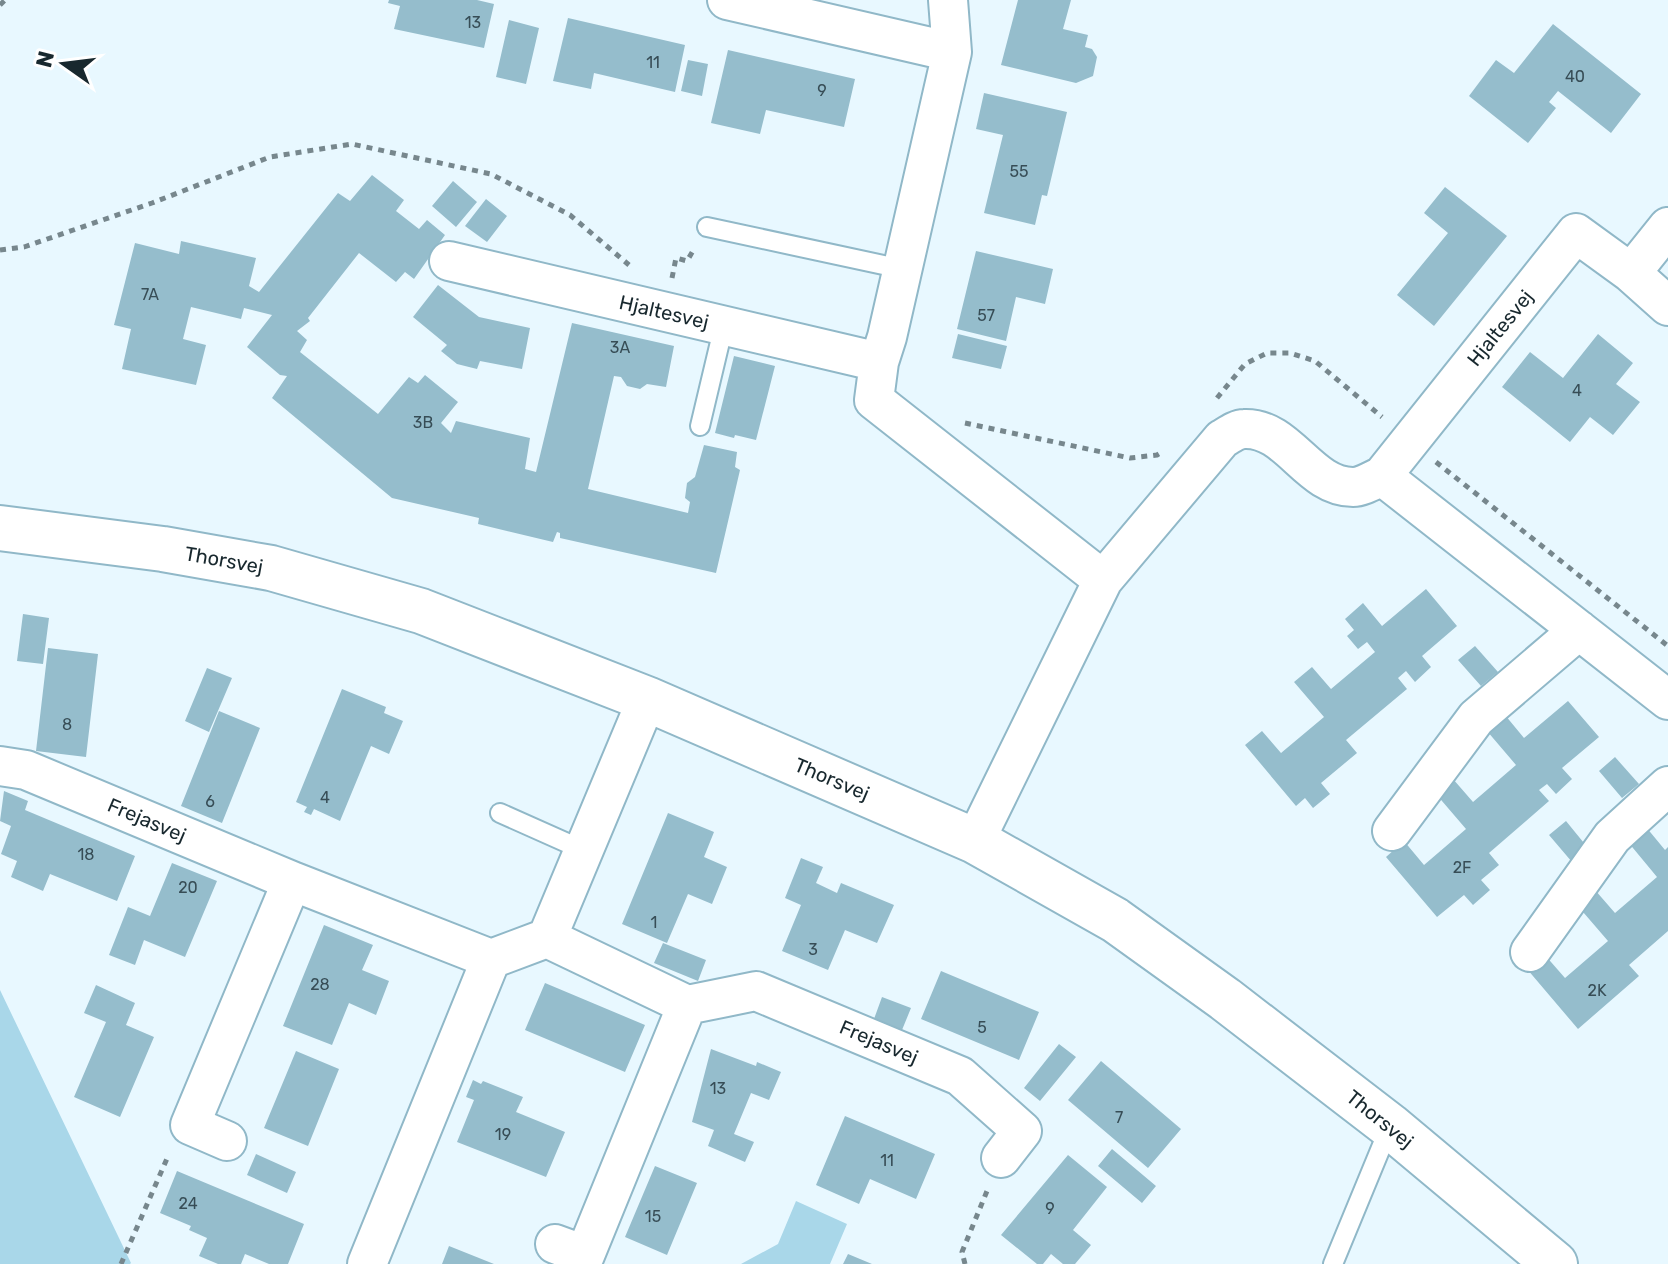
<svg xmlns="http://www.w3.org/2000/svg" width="1668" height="1264" font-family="Rubik,sans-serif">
<rect width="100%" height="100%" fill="#e8f8ff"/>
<path fill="#a9d7e9" d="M0,990L131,1263L130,1264H0Z
M796,1201L847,1224L830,1264H741L778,1244Z"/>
<path fill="#95bdcc" d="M389,0H477L494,4L484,48L394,29L400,6L388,3Z
M1018,0H1071L1063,29L1088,35L1085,47L1092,49L1097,57L1093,76L1076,83L1001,65Z
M568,18L685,45L675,92L594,73L591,89L553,81Z
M509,20L539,28L526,84L496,77Z
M1553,24L1641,94L1611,133L1558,91L1549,102L1556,108L1528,143L1469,96L1496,60L1514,73Z
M728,50L855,79L844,127L766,110L760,134L711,123Z
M688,60L708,64L702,96L681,91Z
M984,93L1067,112L1047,196L1042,195L1035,225L984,213L1003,135L976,129Z
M372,175L404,200L396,211L419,229L427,220L445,235L414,279L405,272L396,282L359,253L308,318L310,321L297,331L307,340L300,352L378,414L409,377L418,383L425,375L458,402L441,423L451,433L456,421L530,438L525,469L536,472L572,323L674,346L666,387L647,384L640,389L627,386L621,377L614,376L588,489L688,513L690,502L685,498L687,483L695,477L704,445L737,452L735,467L740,470L716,573L560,538V533L557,532L553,542L478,524L479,518L392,498L272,398L287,376L280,375L247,347L272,315L244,308L241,319L191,307L183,339L206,345L196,385L122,369L131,329L114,325L135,243L179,254L181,241L256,258L249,286L259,292L338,193L350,201Z
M453,181L477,202L456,227L432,206Z
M1445,187L1507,236L1434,326L1397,295L1448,233L1424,213Z
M486,199L507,216L487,242L465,226Z
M976,251L1053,269L1045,304L1016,297L1006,341L957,329Z
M438,285L479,317L530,328L522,369L480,361L477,369L457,364L441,351L447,345L413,317Z
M958,334L1007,346L1001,369L952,358Z
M1598,334L1633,363L1616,384L1640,402L1613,435L1590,417L1570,442L1502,387L1530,352L1563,378Z
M734,356L775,366L756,440L735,435L734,438L715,433Z
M1426,589L1457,626L1422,656L1431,667L1415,682L1406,671L1398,678L1407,689L1346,740L1357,753L1321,783L1330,794L1313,808L1305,798L1296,806L1245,745L1262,731L1281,753L1324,717L1294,682L1312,667L1331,689L1375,652L1367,642L1358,649L1347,636L1354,630L1345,619L1363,603L1382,626Z
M23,614L49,618L43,664L17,661Z
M1475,646L1498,672L1481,686L1458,660Z
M48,648L98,654L86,757L36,751Z
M207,668L232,678L209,732L185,721Z
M342,689L386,707L384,713L403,721L389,754L371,746L340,821L314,809L311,815L304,812L307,807L296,802Z
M1568,701L1599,737L1562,768L1572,779L1556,794L1547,784L1539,790L1549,801L1489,853L1499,865L1481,880L1490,890L1473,905L1464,895L1437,917L1386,857L1404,841L1424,865L1466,829L1436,794L1453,779L1473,802L1516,765L1487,731L1505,715L1524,738Z
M219,711L260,728L222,823L181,806Z
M1615,757L1639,784L1622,798L1599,771Z
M4,791L28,801L25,810L135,856L117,901L50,874L43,891L11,877L17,861L1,854L11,826L0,821Z
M668,813L714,832L704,857L727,867L712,904L688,894L667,943L622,924Z
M1566,821L1588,848L1572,862L1549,835Z
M1646,827L1665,850L1668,847V931L1629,965L1639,976L1578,1029L1527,969L1544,954L1565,978L1608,941L1577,905L1595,890L1615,913L1657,877L1628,842Z
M801,858L823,867L816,883L837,893L841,883L894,905L877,943L845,930L828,970L782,951L801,905L785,898Z
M172,863L217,881L185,957L144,940L135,965L109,955L128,907L150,916Z
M324,925L373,945L362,970L389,981L376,1015L349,1003L332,1045L283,1026Z
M663,943L706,960L698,981L654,963Z
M941,971L1039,1012L1019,1060L921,1019Z
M545,983L645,1025L625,1072L525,1030Z
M96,985L135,1003L126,1025L154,1037L120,1117L74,1097L106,1022L84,1013Z
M882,997L911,1008L902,1030L874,1019Z
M1059,1044L1076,1057L1040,1101L1024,1088Z
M711,1049L756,1066L757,1062L781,1072L769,1100L751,1093L734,1134L754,1142L745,1162L708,1146L714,1130L692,1122Z
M296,1051L339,1069L308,1146L264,1128Z
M1101,1061L1181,1129L1148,1168L1068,1100Z
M473,1080L481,1084L483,1081L523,1097L516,1112L565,1132L546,1177L457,1142L474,1100L466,1097Z
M845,1116L935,1154L916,1199L870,1179L859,1204L816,1185Z
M1112,1149L1156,1186L1142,1203L1098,1166Z
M256,1154L296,1172L287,1193L247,1175Z
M1068,1155L1107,1187L1073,1230L1091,1245L1075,1264H1063L1051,1254L1043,1264H1037L1001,1235Z
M655,1166L697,1183L667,1255L625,1237Z
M177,1171L304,1224L288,1264H269L245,1254L241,1264H218L199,1256L207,1238L189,1230L191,1226L160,1213Z
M449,1246L494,1264H442Z
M848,1254L872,1264H843Z"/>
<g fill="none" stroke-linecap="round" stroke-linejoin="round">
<defs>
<path id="lane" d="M707,227L902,269
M700,426L724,325
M500,813L583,850
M1333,1264L1390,1126"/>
<path id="street" d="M727,0L952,52
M948,0L952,52L887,337L879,362L874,400L1103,580L975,841
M449,261L879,362
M1631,273L1668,306
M1382,476L1668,700
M1103,580L1222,439C1229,435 1237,429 1244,429C1289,427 1308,487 1353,487C1362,487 1373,480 1382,476L1576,233L1631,273L1668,227
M0,766L26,770L292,881L491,959
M1392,831L1476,718L1579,630
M547,938L687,1005L585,1255L555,1244
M1530,952L1612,837L1668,786
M687,1005L756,991L960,1076L1022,1131L1001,1158
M227,1141L190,1125L292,881
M367,1264L491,959L547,938L647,699"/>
<path id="secondary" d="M0,528L163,549L271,568L421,611L647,699L975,841L1115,920L1225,999L1390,1126L1555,1264"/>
</defs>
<use href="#lane" stroke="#90b8c8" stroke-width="22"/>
<use href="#street" stroke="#90b8c8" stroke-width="42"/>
<use href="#secondary" stroke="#90b8c8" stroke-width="48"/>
<path stroke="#77878d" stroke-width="5" stroke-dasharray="6 6" stroke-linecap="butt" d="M0,5L5,0
M0,250L24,247L152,203L270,157L352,144L491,174L570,215L629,265
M672,278L676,258L687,261L694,249
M1217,398L1245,364L1267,353H1290L1315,361L1382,417
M965,423L1130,458L1157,455L1162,452
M1436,462L1668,646
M121,1264L169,1154
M965,1264L962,1252L987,1191"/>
<use href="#lane" stroke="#fff" stroke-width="18"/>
<use href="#street" stroke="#fff" stroke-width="38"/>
<use href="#secondary" stroke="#fff" stroke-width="44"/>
</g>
<g text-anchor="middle" stroke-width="7" stroke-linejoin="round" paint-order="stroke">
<g font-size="16" fill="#374d56">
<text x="473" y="28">13</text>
<text x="653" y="68">11</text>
<text x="1575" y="82">40</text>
<text x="822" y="96">9</text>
<text x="1019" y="177">55</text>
<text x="150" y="300">7A</text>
<text x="986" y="321">57</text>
<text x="620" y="353">3A</text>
<text x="1577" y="396">4</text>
<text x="423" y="428">3B</text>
<text x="67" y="730">8</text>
<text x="325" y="803">4</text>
<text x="210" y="807">6</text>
<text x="86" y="860">18</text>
<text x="1462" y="873">2F</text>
<text x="188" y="893">20</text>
<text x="654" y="928">1</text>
<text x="813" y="955">3</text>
<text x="320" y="990">28</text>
<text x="1597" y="996">2K</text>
<text x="982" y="1033">5</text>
<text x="718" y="1094">13</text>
<text x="1119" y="1123">7</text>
<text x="503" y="1140">19</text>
<text x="887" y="1166">11</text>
<text x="188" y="1209">24</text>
<text x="1050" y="1214">9</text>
<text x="653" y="1222">15</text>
</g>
<g font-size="20" fill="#18282e" stroke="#fff">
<text transform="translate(664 312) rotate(13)" y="7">Hjaltesvej</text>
<text transform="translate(1500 328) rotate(-51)" y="7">Hjaltesvej</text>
<text transform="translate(224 560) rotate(10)" y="7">Thorsvej</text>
<text transform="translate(832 779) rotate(23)" y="7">Thorsvej</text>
<text transform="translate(147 820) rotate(23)" y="7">Frejasvej</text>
<text transform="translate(879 1042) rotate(23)" y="7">Frejasvej</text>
<text transform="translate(1380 1119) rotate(39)" y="7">Thorsvej</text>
</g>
</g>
<g transform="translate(64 64) rotate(284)" stroke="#ffffff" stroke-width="6" paint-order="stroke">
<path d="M0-6L14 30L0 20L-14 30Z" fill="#18282e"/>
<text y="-12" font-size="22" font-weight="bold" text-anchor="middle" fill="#18282e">N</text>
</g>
</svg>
